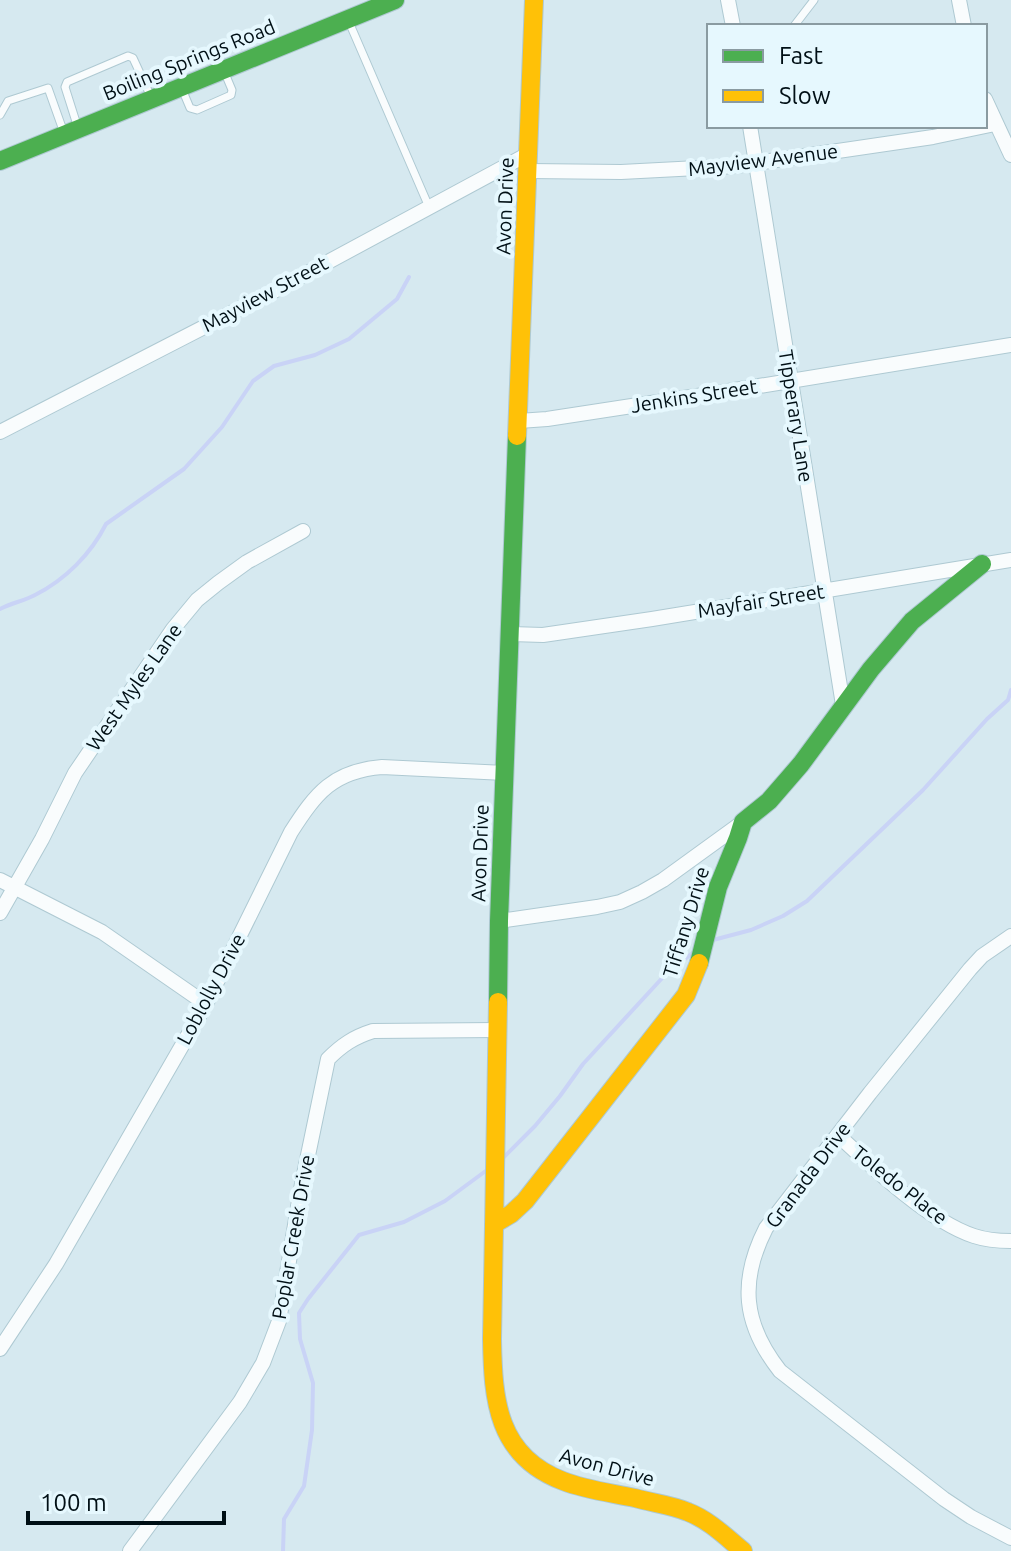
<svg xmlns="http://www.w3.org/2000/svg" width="1011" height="1551" font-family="Ubuntu,sans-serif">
<rect width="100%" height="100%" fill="#d6e9f0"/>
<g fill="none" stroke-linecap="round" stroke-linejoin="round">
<path stroke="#c9d3f6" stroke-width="4" d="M0,609C11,603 24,601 35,595C65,580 91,554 106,524L184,469L222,427L253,381L274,366L315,355L349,339L397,299L409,277
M713,940L751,930L783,916L807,901L923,790L987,719L1008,700L1011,690
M501,1160L535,1126L560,1096L583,1064L665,975L695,951
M283,1551L284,1519L304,1486L312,1430L313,1383L300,1339L299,1313L308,1299L359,1235L404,1222L445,1201L487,1170"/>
<defs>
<path id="lane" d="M349,22L429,207
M794,26L814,0
M182,89L190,108L197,110L231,95L232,90L224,71
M0,115L8,101L48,88L64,133
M78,128L65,87L67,82L128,56L133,58L151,97"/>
<path id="street" d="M728,0L733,26
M959,0L964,26
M985,99L1011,155
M750,126L843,705
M529,171L621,172L736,166L933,137L995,124
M519,421L547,419L710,394L1011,345
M0,432L276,290L530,153
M511,634L543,635L652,619L1011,560
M0,880L102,932L206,1004
M0,913L42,839L75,773L173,629L197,600L218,583L247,562L303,531
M499,921L597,907L620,902L642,892L663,880L743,822
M1011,936L982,956L970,969L870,1093L766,1228C739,1281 743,1324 780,1371L944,1499L971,1517L1011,1538
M838,1135C871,1166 930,1222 974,1236C986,1240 998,1241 1011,1241
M0,1349L56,1264L206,1004L291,832C316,793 333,771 382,767L505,773
M130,1551L240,1402L263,1363L279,1321L301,1189L328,1059C342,1045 354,1037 373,1031L497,1030"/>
<path id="fast" d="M0,161L395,0
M699,963L718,887L738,838L743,822L769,801L801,764L871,669L912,621L982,564
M498,1002L499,921L517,436"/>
<path id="slow" d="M517,436L534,0
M498,1002L492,1339C493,1400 497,1456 563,1481C586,1490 612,1493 635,1498C652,1503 672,1505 688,1512C709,1520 726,1537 743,1551
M494,1224L511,1214L525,1201L686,995L699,963"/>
</defs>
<use href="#lane" stroke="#aec9d2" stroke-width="9"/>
<use href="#street" stroke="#aec9d2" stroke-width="16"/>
<use href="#fast" stroke="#aec9d2" stroke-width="20"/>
<use href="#slow" stroke="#aec9d2" stroke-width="20"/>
<use href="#lane" stroke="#f9fcfd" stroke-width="7"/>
<use href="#street" stroke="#f9fcfd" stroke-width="14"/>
<use href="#fast" stroke="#4caf50" stroke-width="18"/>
<use href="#slow" stroke="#ffc107" stroke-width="18"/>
</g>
<g text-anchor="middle" stroke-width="8" stroke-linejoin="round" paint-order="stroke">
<g font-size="20" fill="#000f15" stroke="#e6f8fe">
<text transform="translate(189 60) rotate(-22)" y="7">Boiling Springs Road</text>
<text transform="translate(763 160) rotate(-7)" y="7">Mayview Avenue</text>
<text transform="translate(505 206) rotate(-88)" y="7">Avon Drive</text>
<text transform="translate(265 294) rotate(-28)" y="7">Mayview Street</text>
<text transform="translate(694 396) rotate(-9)" y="7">Jenkins Street</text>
<text transform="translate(796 416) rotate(81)" y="7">Tipperary Lane</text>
<text transform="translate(761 601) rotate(-9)" y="7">Mayfair Street</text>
<text transform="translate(134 687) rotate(-55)" y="7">West Myles Lane</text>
<text transform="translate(480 853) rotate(-88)" y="7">Avon Drive</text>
<text transform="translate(686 922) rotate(-73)" y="7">Tiffany Drive</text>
<text transform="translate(211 989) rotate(-62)" y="7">Loblolly Drive</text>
<text transform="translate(808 1175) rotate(-53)" y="7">Granada Drive</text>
<text transform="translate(900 1185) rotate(38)" y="7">Toledo Place</text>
<text transform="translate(293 1237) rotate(-80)" y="7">Poplar Creek Drive</text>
<text transform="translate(607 1467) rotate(15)" y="7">Avon Drive</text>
</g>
</g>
<rect x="707" y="24" width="280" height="104" fill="#e6f8fe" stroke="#8a9ba1" stroke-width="2"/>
<rect x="723" y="50" width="40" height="12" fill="#4caf50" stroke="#8a9ba1" stroke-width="2"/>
<text x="779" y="64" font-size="24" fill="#000f15">Fast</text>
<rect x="723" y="90" width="40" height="12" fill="#ffc107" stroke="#8a9ba1" stroke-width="2"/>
<text x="779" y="104" font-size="24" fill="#000f15">Slow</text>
<path d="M28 1511v12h196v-12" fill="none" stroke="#000f15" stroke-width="4"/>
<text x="40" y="1511" font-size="24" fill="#000f15" stroke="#e6f8fe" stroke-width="6" paint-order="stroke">100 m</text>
</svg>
